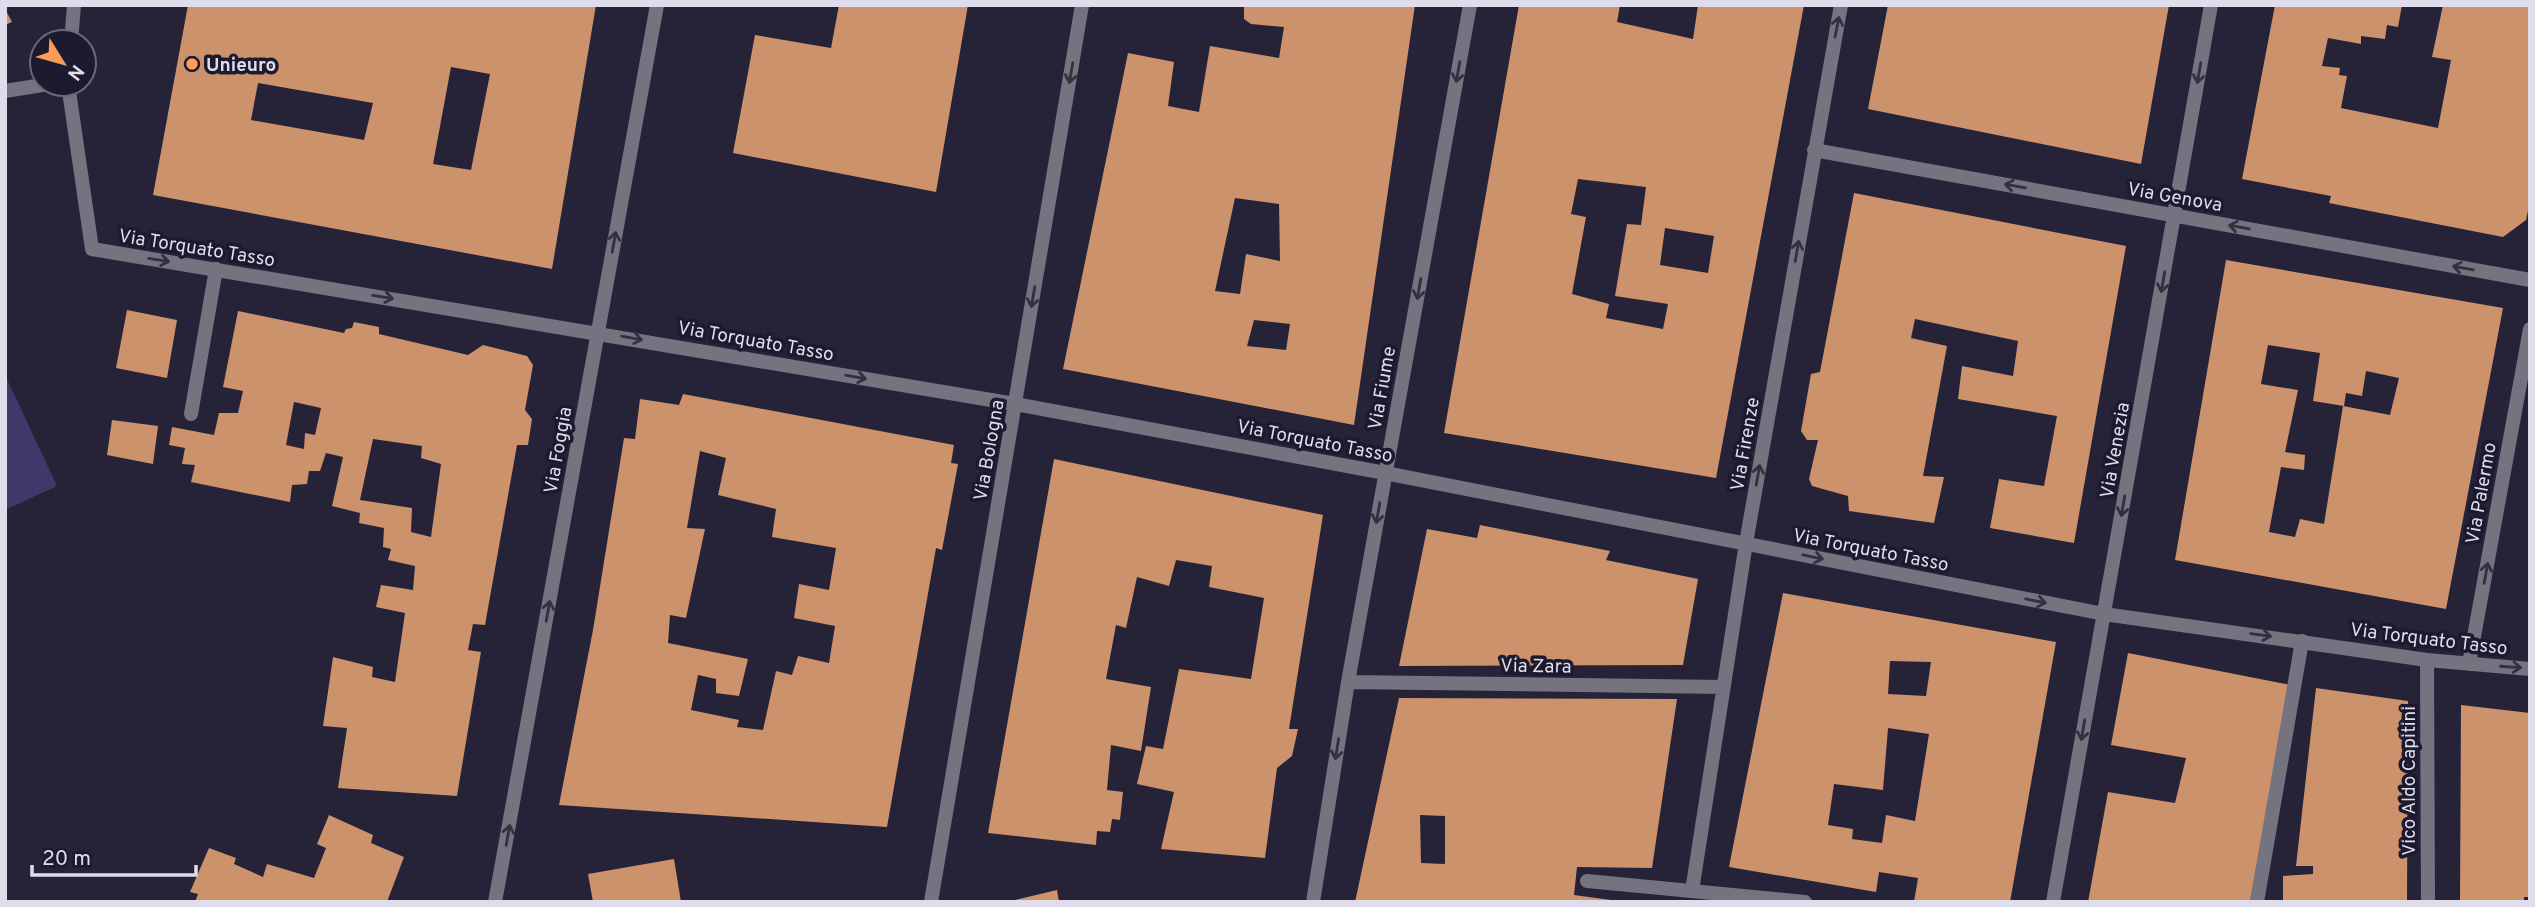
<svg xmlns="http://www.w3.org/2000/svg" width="2535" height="907" font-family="Overpass,sans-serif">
<rect width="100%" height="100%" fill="#262339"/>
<path fill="#41386a" d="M5,375L57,486L5,510Z"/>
<path fill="#cc926b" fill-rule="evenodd" d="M188,5H596L552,269L153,195ZM451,67L490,74L471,170L433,164ZM258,83L373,103L364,140L251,120Z
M839,5H968L936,192L733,153L755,35L831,48Z
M1244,5H1415L1354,425L1063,369L1128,53L1174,62L1168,106L1199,112L1210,46L1279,58L1284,27L1251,24L1244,19ZM1235,198L1279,204L1280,261L1246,254L1240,294L1215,291ZM1254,320L1290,324L1286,350L1247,346Z
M1519,5H1620L1617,22L1693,39L1698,5H1804L1716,478L1444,433ZM1578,179L1646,187L1641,225L1627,224L1615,296L1668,304L1663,329L1606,318L1609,304L1572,294L1586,217L1571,214ZM1665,228L1714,236L1708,273L1660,265Z
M1888,5H2169L2141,164L1868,109Z
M2275,5H2402L2398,27L2387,25L2385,39L2361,36V44L2328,38L2322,66L2340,68L2339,75L2347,76L2341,108L2438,128L2451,60L2432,57L2443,5H2530V202L2526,220L2503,237L2329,203L2331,196L2242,179Z
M5,9L12,22L5,25Z
M1854,193L2126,246L2074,543L1990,528L1999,479L2044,486L2057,416L1958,399L1962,366L2013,376L2018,341L1915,319L1911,338L1947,346L1923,476L1944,477L1934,523L1849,511L1848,496L1812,486L1809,479L1818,440H1807L1801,431L1811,374L1820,372Z
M2226,260L2503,308L2446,609L2175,560ZM2268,345L2320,353L2313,401L2344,406L2346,393L2362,396L2366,371L2399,378L2390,415L2343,406L2324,524L2300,519L2295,537L2269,532L2281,467L2304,470L2305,455L2285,452L2298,390L2261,384Z
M127,310L177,320L167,378L116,368Z
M238,311L344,333L346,329L352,328L354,322L379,327V334L468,355L483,345L527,356L533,365L525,410L532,419L528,445H517L485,625L473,624L468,650L481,652L457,796L338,788L347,728L323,726L333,657L373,667L372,677L395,682L405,613L376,607L381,585L413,590L415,566L388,560L391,549L383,547L384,528L359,523L360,513L332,506L343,457L326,453L320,471H309L307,484L292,485L290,502L191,482L195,465L182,464L185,448L169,445L172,427L214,435L219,413H238L243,391L223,387ZM294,402L321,408L315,435L305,433L304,449L286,445ZM373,439L422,446L421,458L441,464L431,537L411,532L412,508L360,500Z
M683,394L954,445L951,463L958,464L942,550L936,548L887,827L559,805L593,630L624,438L635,439L640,399L679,405ZM700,451L726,458L718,495L776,509L772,537L836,548L829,590L799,584L794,618L835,626L829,663L798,656L792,675L776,671L763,730L737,727L739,720L691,710L698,675L716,679V693L739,696L748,659L668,643L670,615L686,618L705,529L687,528Z
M112,420L158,426L153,464L107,455Z
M1054,459L1323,515L1289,729H1298L1292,756L1277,768L1265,858L1161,849L1174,792L1137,784L1146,746L1163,749L1179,669L1251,679L1264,598L1209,587L1212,566L1176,560L1169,586L1137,577L1126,628L1116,625L1106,679L1151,687L1141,751L1111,745L1107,790L1123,792L1120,820L1112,819L1110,832L1097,831L1096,845L988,833Z
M1480,525L1610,551L1606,560L1698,579L1683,665L1399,666L1427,529L1477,538Z
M1783,593L2056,642L2010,902H1914L1918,878L1879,872L1876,892L1729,867ZM1890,661L1931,662L1926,696L1888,694ZM1888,728L1929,734L1915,821L1886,815L1882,843L1852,839L1853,829L1828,825L1834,784L1883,790Z
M2128,653L2290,685L2250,902H2088L2108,792L2175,803L2186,758L2111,745Z
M2316,688L2408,701L2407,902H2283V876L2313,874V866H2296Z
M1399,698L1677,699L1652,868L1577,867L1574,895L1626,902H1355ZM1420,815L1445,816V864L1421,863Z
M2461,705L2530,713V897H2524V902H2460Z
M329,815L373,835L371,843L404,857L387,902H195L198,894L190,892L209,848L236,858L234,864L263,877L267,864L314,878L326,848L317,844Z
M674,859L681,902H593L588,874Z
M1057,890L1059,902H1012L1011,901Z"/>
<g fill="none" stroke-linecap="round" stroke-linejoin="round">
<path stroke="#74737f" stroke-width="14" d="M191,414L216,269
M2257,902L2302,641"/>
<path stroke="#74737f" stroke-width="14" d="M1587,881L1805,902"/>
<path stroke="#74737f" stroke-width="14" d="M71,42L74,5
M68,84L92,249L1015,404L1385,473L2104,614L2427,660L2530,669
M5,91L49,84
M1814,150L2530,280
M2427,660L2428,902
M2469,664L2530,329
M1348,682L1724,687
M1692,891L1746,543L1841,5
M495,902L657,5
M931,902L1082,5
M1313,902L1348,682L1470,5
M2053,902L2211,5"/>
</g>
<defs><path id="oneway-shaft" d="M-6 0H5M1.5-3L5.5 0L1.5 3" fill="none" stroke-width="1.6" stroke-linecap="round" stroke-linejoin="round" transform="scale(1.75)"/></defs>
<g stroke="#333042">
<use href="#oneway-shaft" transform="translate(1837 27) rotate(-79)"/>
<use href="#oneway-shaft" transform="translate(1458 72) rotate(100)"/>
<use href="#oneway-shaft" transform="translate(1071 73) rotate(100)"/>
<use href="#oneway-shaft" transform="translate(2199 73) rotate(100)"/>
<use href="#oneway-shaft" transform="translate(2015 186) rotate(-170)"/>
<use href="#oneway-shaft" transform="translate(2239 227) rotate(-170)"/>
<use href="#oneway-shaft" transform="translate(614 242) rotate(-80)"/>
<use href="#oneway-shaft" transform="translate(1797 251) rotate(-80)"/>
<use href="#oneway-shaft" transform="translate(159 260) rotate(9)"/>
<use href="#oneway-shaft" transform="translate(2463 268) rotate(-170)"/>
<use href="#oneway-shaft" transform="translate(2163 282) rotate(100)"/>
<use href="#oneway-shaft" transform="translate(1419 289) rotate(100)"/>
<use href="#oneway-shaft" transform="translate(383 297) rotate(9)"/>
<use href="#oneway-shaft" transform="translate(1033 297) rotate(100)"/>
<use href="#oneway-shaft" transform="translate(632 338) rotate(10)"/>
<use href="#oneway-shaft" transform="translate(856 377) rotate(10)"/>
<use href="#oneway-shaft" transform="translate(1758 475) rotate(-80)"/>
<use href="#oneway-shaft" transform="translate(2123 506) rotate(100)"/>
<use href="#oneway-shaft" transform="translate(1378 513) rotate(100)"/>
<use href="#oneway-shaft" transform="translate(1813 557) rotate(12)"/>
<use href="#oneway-shaft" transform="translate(2486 573) rotate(-80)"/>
<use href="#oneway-shaft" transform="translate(2036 601) rotate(11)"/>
<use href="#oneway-shaft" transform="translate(548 611) rotate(-80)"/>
<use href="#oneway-shaft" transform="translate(2261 635) rotate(8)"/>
<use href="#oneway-shaft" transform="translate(2511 667) rotate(4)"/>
<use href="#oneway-shaft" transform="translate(2083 730) rotate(100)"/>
<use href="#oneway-shaft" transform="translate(1337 749) rotate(99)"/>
<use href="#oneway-shaft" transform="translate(508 835) rotate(-80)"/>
</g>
<circle fill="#fd9c57" stroke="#1d192e" stroke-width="2.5" cx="192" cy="64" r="7"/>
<g text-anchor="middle" stroke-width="7" stroke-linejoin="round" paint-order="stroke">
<g font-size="19" font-weight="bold" fill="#dfddec" stroke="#1d192e" text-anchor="start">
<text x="206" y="71">Unieuro</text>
</g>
<g font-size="19" fill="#dfddec" stroke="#1d192e">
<text transform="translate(2175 196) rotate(10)" y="7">Via Genova</text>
<text transform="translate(197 247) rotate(9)" y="7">Via Torquato Tasso</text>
<text transform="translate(756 340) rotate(10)" y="7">Via Torquato Tasso</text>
<text transform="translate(1381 388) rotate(-80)" y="7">Via Fiume</text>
<text transform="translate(1315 440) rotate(11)" y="7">Via Torquato Tasso</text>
<text transform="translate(1744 444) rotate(-80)" y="7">Via Firenze</text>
<text transform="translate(557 450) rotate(-80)" y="7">Via Foggia</text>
<text transform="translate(988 450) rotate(-80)" y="7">Via Bologna</text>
<text transform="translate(2114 450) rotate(-80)" y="7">Via Venezia</text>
<text transform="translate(2480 493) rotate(-80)" y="7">Via Palermo</text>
<text transform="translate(1871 549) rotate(11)" y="7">Via Torquato Tasso</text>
<text transform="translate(2429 638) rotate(7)" y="7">Via Torquato Tasso</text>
<text transform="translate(1536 665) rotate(1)" y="7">Via Zara</text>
<text transform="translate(2408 781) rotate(-90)" y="7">Vico Aldo Capitini</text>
</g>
</g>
<rect width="2535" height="907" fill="none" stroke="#dfddec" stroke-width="14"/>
<g transform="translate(63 63) rotate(127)"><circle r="33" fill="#1d192e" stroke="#6b677a" stroke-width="2"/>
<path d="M0-5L12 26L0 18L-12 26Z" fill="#fd9c57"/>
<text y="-10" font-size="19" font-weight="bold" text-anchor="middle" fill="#dfddec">N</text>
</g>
<path d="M32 865v10h164v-10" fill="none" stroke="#dfddec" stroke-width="3.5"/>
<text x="42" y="865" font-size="21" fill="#dfddec" stroke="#1d192e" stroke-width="5" paint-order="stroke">20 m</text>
</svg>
